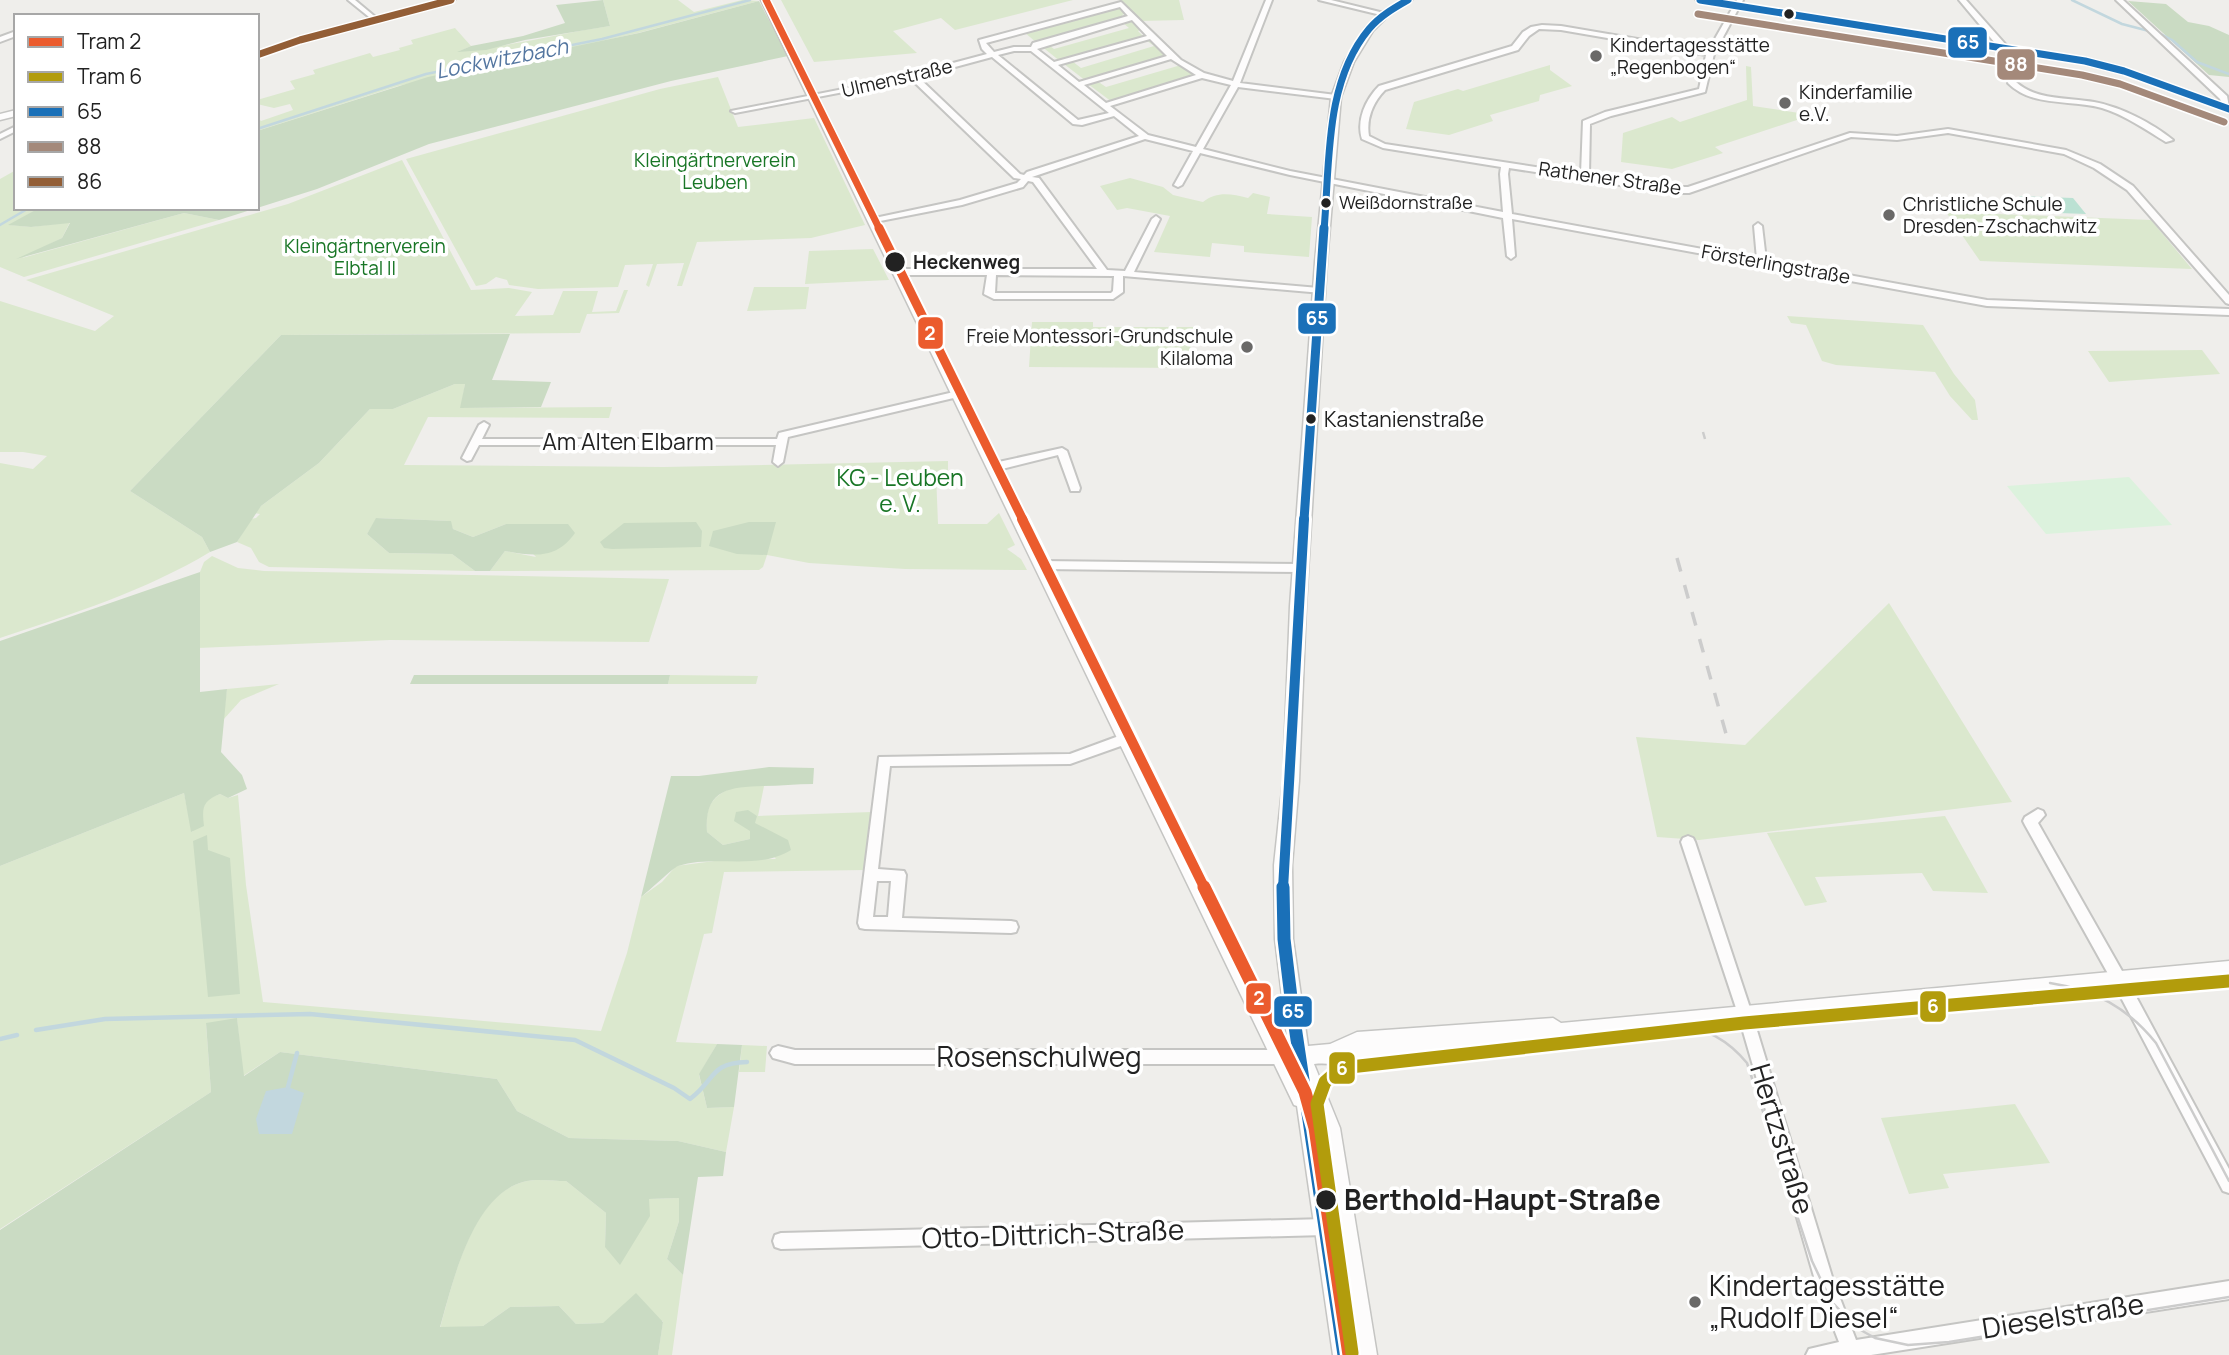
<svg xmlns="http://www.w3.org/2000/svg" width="2229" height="1355" font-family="Manrope,sans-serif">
<rect width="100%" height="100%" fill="#efeeeb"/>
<path fill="#dbe8ce" d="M603,0H678L694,12L742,0L759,1L638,33L398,86L257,131V117L261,121L293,110L290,104L274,108L257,104V100L295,89L290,81L315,74L313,70L370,53L373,57L400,50L399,48L413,44L411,40L455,28L471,46L460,51C510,47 559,33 610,26Z
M781,0H1073L955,30L941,18L893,31L917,53L814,62Z
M1119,0H1179L1184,20L1139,21Z
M1113,8L1123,9L1127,13L1122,15L1125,19L1037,43L1024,32Z
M1128,21H1134L1143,29L1138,31L1145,38L1061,62L1040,45L1046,43L1054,49L1129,28L1122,22Z
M1149,39L1155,40L1173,56L1086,81L1064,64L1072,61L1081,68L1154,46L1146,40Z
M1181,65L1199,76L1112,102L1088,84L1097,81L1106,87Z
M1550,65V70L1572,86L1540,95L1539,101L1490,115L1493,121L1449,135L1406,129L1414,102L1458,89L1463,91Z
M1746,66L1751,67L1753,106L1812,115L1715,147L1723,153L1672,169L1621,162L1623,133L1672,117L1680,122L1747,100Z
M718,77L738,127L814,118L865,225L811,238L697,242L682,286H677L684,263L657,264L649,287L646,285L653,264L625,265L618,287L538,289L509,285L507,280L496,277L486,284L476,286L406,159L660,89Z
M402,160L471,290L509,288L532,292L515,316L553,315L563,291H598L592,312L616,311L624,290H628L619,313L587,314L580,333L281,335L130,491L202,537L210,552C145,591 72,614 0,638V463L33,469L47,456L23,452H0V301L95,331L114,316L26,280L288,204Z
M16,170V208H39L10,225L31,227L70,222L62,238L22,258L184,213L219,220L24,277L0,267V179Z
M1130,178L1163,187L1173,195L1203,202C1217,191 1231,194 1248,198L1253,193L1270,197L1267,214L1312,217L1309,257L1244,252V246L1212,243L1210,257L1154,252L1170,216L1127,208L1117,210L1100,186Z
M1946,212L2151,220L2192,269L1980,261Z
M873,249L889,280L805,284L809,251Z
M754,287H809L806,309L747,311Z
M1787,316L1923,325L1954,374L1975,400L1978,420H1972L1950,396L1935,372L1836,365L1822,361L1806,325L1791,323Z
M1032,322H1093V327H1193L1188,368L1029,367Z
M2202,350L2220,374L2109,382L2088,351Z
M455,384H465L461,408L612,407L609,418L428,417L404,465L664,467L948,461V472L936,473L938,524H987L999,513L1015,545L1007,549L1021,559L1027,570L905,569L809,563L767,555L763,567L759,570L490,571L505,551L536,557L506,524L473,537L453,529L450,521L377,518L367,534L389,553L452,554L475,571L269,567L259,562L251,548L237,542L251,519L256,518L260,514L254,513L261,506L319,463L370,409H393Z
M212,556L238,568L264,571L669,579L649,642L390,640L198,648L200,572L204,562Z
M1889,603L2012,802L1699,840L1657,837L1636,737L1745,745Z
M670,675L758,676L756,684H668Z
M279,684L241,700L223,720L227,689Z
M735,786H764L758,816L872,812L865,870L724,872L712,933L704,934L676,1042L717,1044L699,1075L707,1108L734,1107L726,1152L678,1141L569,1138L517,1111L497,1079L280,1052L243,1076L237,1019L206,1024L211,1092L0,1229V866L184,793L192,832L207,799L220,794L228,798L238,795L246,885L263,1002L601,1031L627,953L641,897L662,882L676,866L722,860L776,859L750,831V839L723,845L707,832C705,806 711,797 735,786Z
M1945,816L1988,893L1933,891L1922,873L1815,877L1827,902L1805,906L1767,833Z
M742,1045L767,1046L765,1072H739Z
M2015,1104L2050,1163L1943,1174L1949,1188L1909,1194L1881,1118Z
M566,1181L606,1213L605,1247L648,1199L679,1198V1221L667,1259L683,1275L672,1355H658L663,1321L576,1324L559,1306L510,1307L483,1326L440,1328C453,1282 471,1196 523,1182C535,1178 553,1181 566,1181Z"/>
<path fill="#cadbc3" d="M603,0L610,26L525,40L486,50L457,52L471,46L523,36L565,23L556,5Z
M759,1L788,56L671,81L429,144L317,189L219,220L184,213L16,259L62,238L70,223L31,227L8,225L39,208H257V131L428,77L639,33Z
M2128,1L2166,4L2188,22L2209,26L2229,35V77L2209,75Z
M510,334L492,380L551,382L541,407L460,408L465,384H455L393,409H370L319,463L261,506L237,542L210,552L202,537L130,491L281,335Z
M376,518L451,521L453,529L473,537L506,524H568L575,533C556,560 533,556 505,551L490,571H475L452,554L389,553L367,534Z
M696,522L702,531L701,547L612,549L604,548L600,542L624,523Z
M749,522H776L767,555L737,554L709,546L713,531Z
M200,572V692L227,689L221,752L242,775L247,789L228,798L220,794C202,801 202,808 204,826L191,832L184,793L0,866V641Z
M414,675H670L668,684H410Z
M769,767L814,768L813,784C796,784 780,786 763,786C728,787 704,790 707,832L723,845L750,839V831L734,821L736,812L748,810L757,816L755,823L788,840L791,850C757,871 715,854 678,866C673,868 649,891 641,897L671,776H699Z
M207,835L208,850L230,858L240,994L208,997L193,841Z
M237,1018L244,1076L280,1052L497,1079L517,1111L569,1138L678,1141L726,1152L723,1176L698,1177L683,1275L667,1259L679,1221V1198L649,1199L650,1216L620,1265L605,1247L606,1213L566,1181C553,1181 535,1178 523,1182C472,1196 453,1282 440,1327L483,1326L510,1307L559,1306L576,1324L603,1323L636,1293L663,1322L658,1355H0V1230L211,1092L206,1023Z
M717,1044L742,1045L734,1107L707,1108L699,1074Z"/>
<path fill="#dcf2dd" d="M2129,477L2172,525L2046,534L2007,486Z"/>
<path fill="#bbe1d3" d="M2019,196L2073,198L2086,214L2030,212Z"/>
<path fill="#c2d7de" d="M288,1087L304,1093L292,1134H259L256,1119L266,1091Z"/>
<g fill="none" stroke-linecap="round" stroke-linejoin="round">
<path stroke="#c2d7de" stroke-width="2.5" d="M2072,0L2122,24L2149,31
M2157,32L2172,40L2197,62L2229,74
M257,129L426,74L602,39L750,0
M0,225L29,208"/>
<path stroke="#c2d7de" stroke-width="4.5" d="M36,1030L105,1019L310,1014L575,1040L674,1088L690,1099C716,1080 709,1063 747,1062
M0,1039L17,1035
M288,1087L297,1053"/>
<defs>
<path id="minor" d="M348,0H355L379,20L374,21Z
M1266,0H1272L1240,83L1336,95L1340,97L1336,99L1238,87L1203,149L1290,171L1503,212L1500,174L1501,167L1383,148L1362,139C1356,120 1366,99 1379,86L1512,46L1523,32L1531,27L1542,25L1561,26L1708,51L1737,0H1743L1714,54L1705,92L1611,116L1590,124L1589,175L1671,187H1688L1850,133L1897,136L1948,129L2066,150L2100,164L2133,186L2229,295V304L2226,303L2127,190L2094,168L2064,154L1948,133L1897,140L1851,137L1689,193H1671L1509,168L1508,174L1512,214L1757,259L1754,226L1758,223L1762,226L1766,260L1987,300L2229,309V315L1987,306L1512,219L1515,256L1511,259L1507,256L1503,218L1290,175L1200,153L1182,185L1178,187L1174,185L1193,151L1145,139L1032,177L1039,178L1107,270L1125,271L1152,219L1156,216L1160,219L1134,272L1319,288L1324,291L1322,293L1123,276V292L1113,299H994L984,294L987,275H898L893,272L898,269H1097L1033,182L1028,181L1023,187L962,205L870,223V219L960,200L1017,183L1021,179L1014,178L911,79L735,113L731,111L889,80L987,54L982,49L979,40L1121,2L1181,60L1204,73L1233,81ZM1120,7L1128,16L1033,43L1031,47H1014L994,52L986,43ZM1132,20L1147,36L1054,62L1037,49ZM1539,29L1561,30L1706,55L1699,89L1605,112L1583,121L1581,174L1385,144L1369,136C1366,119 1373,102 1385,90L1518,50L1529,36ZM1150,39L1167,56L1079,82L1058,65ZM1014,51H1031L1109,113L1078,120L998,55ZM992,57L1073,124L1082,125L1114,116L1139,136L1027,172L1024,175L1020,174L918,77ZM1171,59L1196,75L1106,103L1084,85ZM1202,78L1231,85L1196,147L1148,135L1110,106ZM996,275L1114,276L1113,291L1111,293H995Z
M1319,0H1331L1388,14L1385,16Z
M1959,0H1966L2006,45V49H2000Z
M2116,0H2123L2227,96L2229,107L2220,109L2219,107L2222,104L2220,99Z
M16,31V36L0,42V37Z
M2012,47L2019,49L2016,82C2037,101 2068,97 2094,102C2121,107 2152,123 2173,140L2166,142C2146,130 2125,115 2102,108C2072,99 2033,108 2008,83Z
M16,126V131L0,139V134Z
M958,391L962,392V396L788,437L783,462L778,466L773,462L776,445H479L471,460L467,461L462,458L479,425L484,422L489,425L482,439H777L779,433L783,432Z
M1062,448L1067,451L1080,488L1079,491H1071L1070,488L1058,455L994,471L989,467L994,463Z
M1042,561L1301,564L1307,568L1301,572L1042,569L1036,565Z
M1127,733L1132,734L1133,738L1132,742L1070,764L890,766L878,869L904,871L906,875L902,918L1011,921L1016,922L1018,927L1016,932L1011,933L865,929L860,928L858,923L879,757L1070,754ZM877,881H891L888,917H873Z
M2038,809L2043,811L2045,815L2038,823L2126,978L2229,1169V1193L2223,1191L2116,988L2025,825L2023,821L2025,817Z
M1688,836L1693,838L1695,842L1752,1014L1833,1280L1856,1340L2229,1281V1299L1871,1355H1806L1809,1349L1839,1342L1815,1280L1738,1014L1681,842L1683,838Z
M778,1046L795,1050H1287L1292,1052L1295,1057L1292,1062L1287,1064H795L773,1058L770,1053L773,1048Z
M1325,1219L1331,1221L1333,1227L1331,1233L1325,1235L781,1249L775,1247L773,1241L775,1235L781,1233Z"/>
<path id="tertiary" d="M441,0H455L303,42L257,58V52L297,38Z
M761,0H769L1289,1053L1275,939L1274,865L1283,781L1290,606L1315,262L1331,97L1344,62L1366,27L1382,12L1402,0H1412L1388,16L1373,31L1354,62L1341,97L1327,262L1306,606L1299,781L1292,865L1293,939L1308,1046L1330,1044L1357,1032L1553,1018L1561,1023L2229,961V979L1569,1040C1503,1054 1436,1061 1368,1066C1350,1068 1333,1062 1314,1064L1340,1128L1377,1355H1333L1297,1106L1294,1105Z
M1696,0H1717L2085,58L2127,69L2229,106V112L2121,73L2085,64Z
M16,110V116L0,120V114Z"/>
</defs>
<use href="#minor" stroke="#c5c5c3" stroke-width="4"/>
<use href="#tertiary" stroke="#c5c5c3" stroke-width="3"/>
<use href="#minor" fill="#fdfcfc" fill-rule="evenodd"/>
<use href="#tertiary" fill="#fdfcfc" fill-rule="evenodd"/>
<path stroke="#ccc" stroke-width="2.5" d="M2050,983C2095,990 2127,1007 2156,1043L2229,1181
M1676,1024C1706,1028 1728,1040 1747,1063L1812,1261L1831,1301L1857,1328L1875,1338L1908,1345L1949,1342L2229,1297"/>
<path stroke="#ccc" stroke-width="2.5" stroke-dasharray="9 9" stroke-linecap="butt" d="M1703,432L1705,439"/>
<path stroke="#ccc" stroke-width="3.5" stroke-dasharray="14 14" stroke-linecap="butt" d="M1677,558L1728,741"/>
<defs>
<path id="bus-1-far3" d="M1700,0L2085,61L2124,71L2229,109
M1324,230C1330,164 1324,83 1369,29C1380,16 1394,8 1408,0"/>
<path id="bus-1-far2" d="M1304,520L1324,228"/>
<path id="bus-1-far1" d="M1283,889L1304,519"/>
<path id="bus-1" d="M1283,887L1284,939L1292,1006L1344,1355"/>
<path id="bus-2" d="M1698,14L2082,75L2120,84L2224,122"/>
<path id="bus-3" d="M257,55L300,40L451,0"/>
</defs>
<use href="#bus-1-far3" stroke="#fff" stroke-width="10"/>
<use href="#bus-1-far2" stroke="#fff" stroke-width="13"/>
<use href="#bus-1-far1" stroke="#fff" stroke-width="16"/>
<use href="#bus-1" stroke="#fff" stroke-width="18"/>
<use href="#bus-2" stroke="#fff" stroke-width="10"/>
<use href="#bus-3" stroke="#fff" stroke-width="10"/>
<use href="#bus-1-far3" stroke="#1a70b8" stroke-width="7"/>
<use href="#bus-1-far2" stroke="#1a70b8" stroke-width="9"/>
<use href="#bus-1-far1" stroke="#1a70b8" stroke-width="10"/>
<use href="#bus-1" stroke="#1a70b8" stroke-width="13"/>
<use href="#bus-2" stroke="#a4897a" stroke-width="7"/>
<use href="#bus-3" stroke="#935e36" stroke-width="7"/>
<defs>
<path id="tram-1-far3" d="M766,0L880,230"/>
<path id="tram-1-far2" d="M879,228L1023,520"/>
<path id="tram-1-far1" d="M1022,519L1205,889"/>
<path id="tram-1" d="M1204,887L1305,1092L1315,1128L1349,1355"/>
<path id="tram-2" d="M1352,1353L1317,1104L1325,1082L1341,1068L1744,1023L2229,981"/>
</defs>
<use href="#tram-1-far3" stroke="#fff" stroke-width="10"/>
<use href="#tram-1-far2" stroke="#fff" stroke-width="13"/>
<use href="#tram-1-far1" stroke="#fff" stroke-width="16"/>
<use href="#tram-1" stroke="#fff" stroke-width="18"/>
<use href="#tram-2" stroke="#fff" stroke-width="18"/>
<use href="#tram-1-far3" stroke="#eb5b2d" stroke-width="7"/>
<use href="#tram-1-far2" stroke="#eb5b2d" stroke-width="9"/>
<use href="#tram-1-far1" stroke="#eb5b2d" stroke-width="10"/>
<use href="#tram-1" stroke="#eb5b2d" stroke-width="13"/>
<use href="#tram-2" stroke="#b29c0c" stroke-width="13"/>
</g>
<g fill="#222" stroke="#fff" stroke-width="2.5">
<circle cx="1789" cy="14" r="6"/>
<circle cx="1326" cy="203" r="6"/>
<circle cx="895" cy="262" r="11"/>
<circle cx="1311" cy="419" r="6"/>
<circle cx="1326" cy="1200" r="11"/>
</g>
<g fill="#6a6968" stroke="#fff" stroke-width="2.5">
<circle cx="1596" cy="56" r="7"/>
<circle cx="1785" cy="103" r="7"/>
<circle cx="1889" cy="215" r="7"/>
<circle cx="1247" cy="347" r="7"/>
<circle cx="1695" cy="1302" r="7"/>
</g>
<g text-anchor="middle" stroke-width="7" stroke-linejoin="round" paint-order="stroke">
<g font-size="18" fill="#222" stroke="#fff" text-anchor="start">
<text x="1339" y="209">Weißdornstraße</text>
</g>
<g font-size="19" fill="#222" stroke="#fff" text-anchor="start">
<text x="1610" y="52">Kindertagesstätte<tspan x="1610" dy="22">„Regenbogen“</tspan></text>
<text x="1799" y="99">Kinderfamilie<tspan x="1799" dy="22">e.V.</tspan></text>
<text x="1903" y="211">Christliche Schule<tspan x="1903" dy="22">Dresden-Zschachwitz</tspan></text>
<text x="1233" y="343" text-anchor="end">Freie Montessori-Grundschule<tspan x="1233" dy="22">Kilaloma</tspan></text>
</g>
<g font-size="19" fill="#222" stroke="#fff">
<text transform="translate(897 78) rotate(-13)" y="7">Ulmenstraße</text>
<text transform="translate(1610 178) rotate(8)" y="7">Rathener Straße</text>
<text transform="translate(1776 264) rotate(10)" y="7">Försterlingstraße</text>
</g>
<g font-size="19" fill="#197626" stroke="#fff">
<text x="715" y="167">Kleingärtnerverein<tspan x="715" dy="22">Leuben</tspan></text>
<text x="365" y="253">Kleingärtnerverein<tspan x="365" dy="22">Elbtal II</tspan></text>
</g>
<g font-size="19" font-weight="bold" fill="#222" stroke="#fff" text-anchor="start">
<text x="913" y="269">Heckenweg</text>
</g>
<g font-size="21" font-style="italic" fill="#5476a0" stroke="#fff">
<text transform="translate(502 59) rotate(-11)" y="7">Lockwitzbach</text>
</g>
<g font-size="21" fill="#222" stroke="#fff" text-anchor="start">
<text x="1324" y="427">Kastanienstraße</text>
</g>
<g font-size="23" fill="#222" stroke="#fff">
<text x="628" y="450">Am Alten Elbarm</text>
</g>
<g font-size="23" fill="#197626" stroke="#fff">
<text x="900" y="486">KG - Leuben<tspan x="900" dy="26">e. V.</tspan></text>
</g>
<g font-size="28" fill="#222" stroke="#fff">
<text x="1039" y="1067">Rosenschulweg</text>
<text transform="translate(1782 1139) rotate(73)" y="10">Hertzstraße</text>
<text transform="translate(1053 1234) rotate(-2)" y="10">Otto-Dittrich-Straße</text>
<text transform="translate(2063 1316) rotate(-9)" y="10">Dieselstraße</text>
</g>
<g font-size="28" font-weight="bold" fill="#222" stroke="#fff" text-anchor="start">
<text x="1344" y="1210">Berthold-Haupt-Straße</text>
</g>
<g font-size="28" fill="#222" stroke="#fff" text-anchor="start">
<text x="1709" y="1296">Kindertagesstätte<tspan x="1709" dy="32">„Rudolf Diesel“</tspan></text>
</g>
</g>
<g stroke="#fff" stroke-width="2.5">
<rect x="1947" y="26" width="41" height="33" rx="7" fill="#1a70b8"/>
<rect x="1996" y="48" width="40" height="33" rx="7" fill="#a4897a"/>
<rect x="1297" y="302" width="40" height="33" rx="7" fill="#1a70b8"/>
<rect x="917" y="316" width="27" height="34" rx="7" fill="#eb5b2d"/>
<rect x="1245" y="982" width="27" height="33" rx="7" fill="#eb5b2d"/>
<rect x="1919" y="990" width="28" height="33" rx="7" fill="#b29c0c"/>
<rect x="1273" y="995" width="40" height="33" rx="7" fill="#1a70b8"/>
<rect x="1328" y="1051" width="28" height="34" rx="7" fill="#b29c0c"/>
</g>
<g font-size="19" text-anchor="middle" font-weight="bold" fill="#fff">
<text x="1968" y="49">65</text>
<text x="2016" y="71">88</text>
<text x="1317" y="325">65</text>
<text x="930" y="340">2</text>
<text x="1259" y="1005">2</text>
<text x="1933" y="1013">6</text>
<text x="1293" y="1018">65</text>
<text x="1342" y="1075">6</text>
</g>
<rect x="14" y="14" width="245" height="196" fill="#ffffff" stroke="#a7a7a7" stroke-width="2"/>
<rect x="28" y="37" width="35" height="10" fill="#eb5b2d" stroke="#a7a7a7" stroke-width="2"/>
<text x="77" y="49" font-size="21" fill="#222222">Tram 2</text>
<rect x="28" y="72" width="35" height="10" fill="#b29c0c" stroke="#a7a7a7" stroke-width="2"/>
<text x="77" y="84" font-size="21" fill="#222222">Tram 6</text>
<rect x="28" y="107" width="35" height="10" fill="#1a70b8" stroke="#a7a7a7" stroke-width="2"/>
<text x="77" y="119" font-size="21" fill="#222222">65</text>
<rect x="28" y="142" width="35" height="10" fill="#a4897a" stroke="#a7a7a7" stroke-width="2"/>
<text x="77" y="154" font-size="21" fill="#222222">88</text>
<rect x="28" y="177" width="35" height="10" fill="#935e36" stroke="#a7a7a7" stroke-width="2"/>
<text x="77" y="189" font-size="21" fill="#222222">86</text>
</svg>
